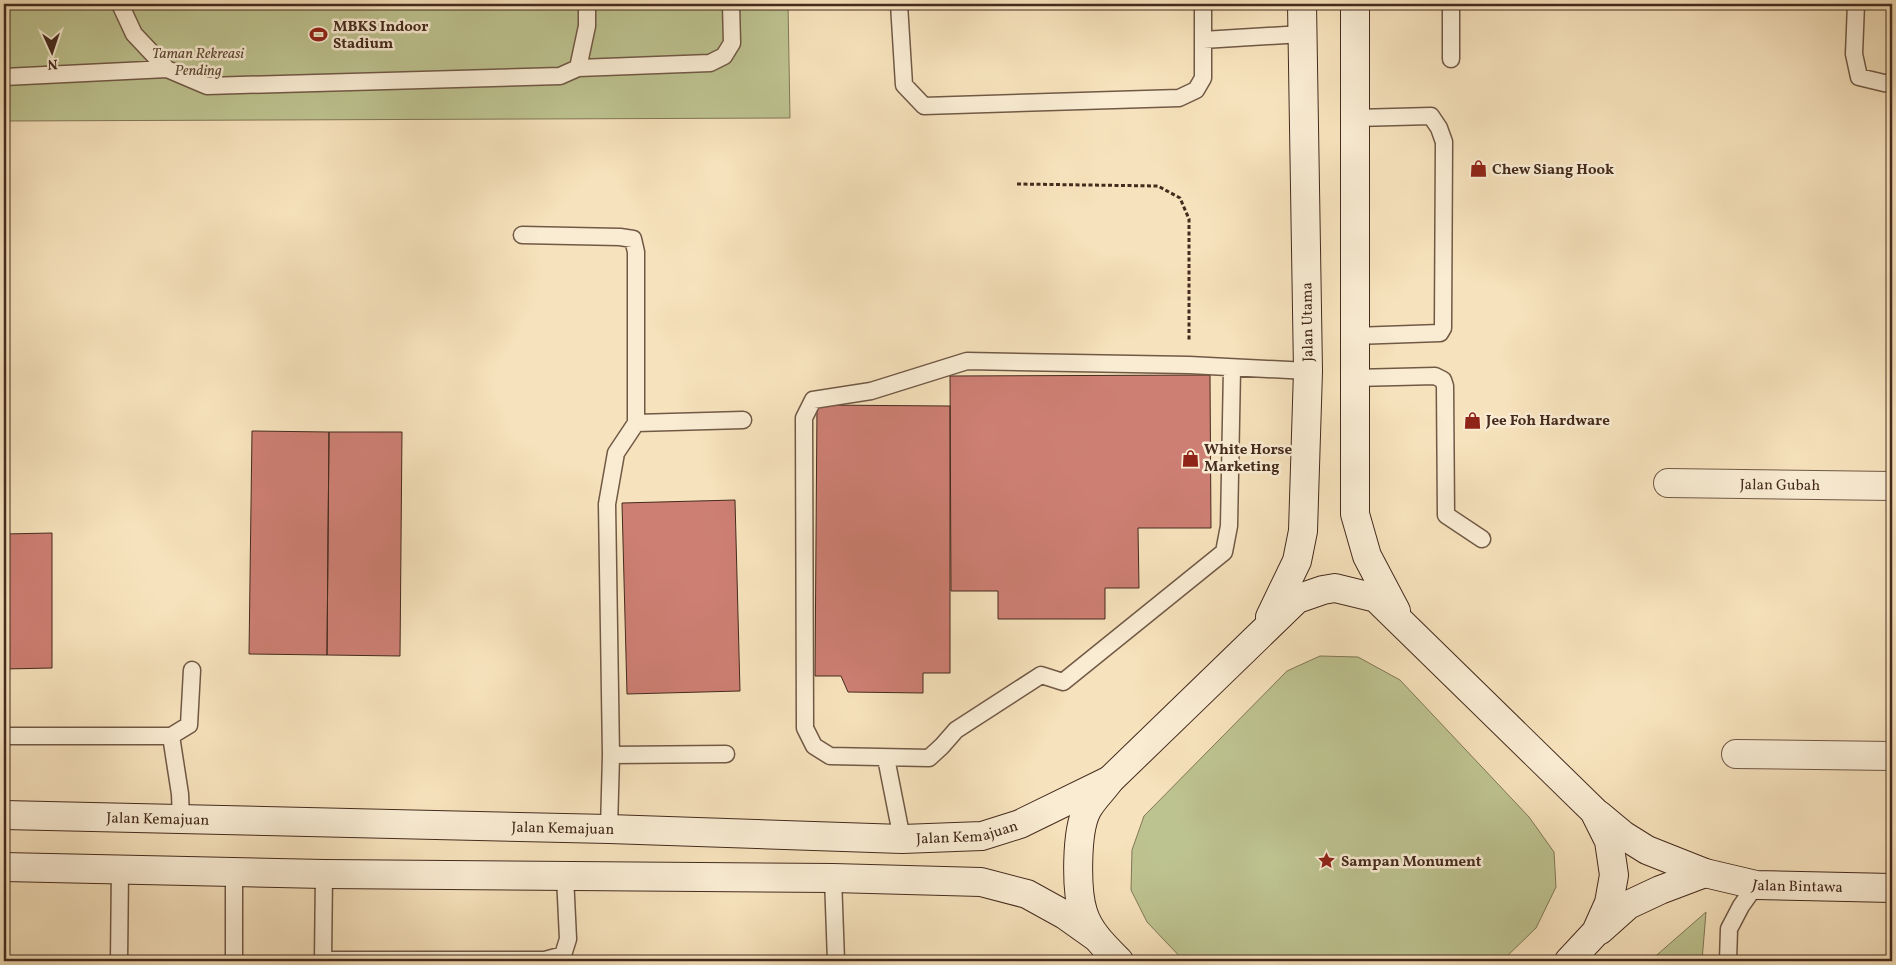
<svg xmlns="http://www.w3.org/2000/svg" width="1896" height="965" font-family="Vollkorn,serif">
<rect width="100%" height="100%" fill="#f6e2bc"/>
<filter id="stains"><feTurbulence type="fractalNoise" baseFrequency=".004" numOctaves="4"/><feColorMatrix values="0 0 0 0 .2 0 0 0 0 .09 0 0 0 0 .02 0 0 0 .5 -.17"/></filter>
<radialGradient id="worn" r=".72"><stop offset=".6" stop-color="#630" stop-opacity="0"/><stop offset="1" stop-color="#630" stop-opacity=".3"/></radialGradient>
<path fill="#bdc390" stroke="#817757" d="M4,4H788L790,118L4,121Z
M1320,656L1358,657L1400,680L1529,817L1554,852L1556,887L1536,928L1502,961H1184L1147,922L1131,890L1132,850L1144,816L1287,671Z
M1706,912L1702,961H1650Z"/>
<path fill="#cd7f73" stroke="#452b1e" d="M1210,375L1211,528H1138L1139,588H1105V619H998V591H951L950,376Z
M817,405L950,406V673H923V693L848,692L841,676H815Z
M252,431L329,432L327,655L249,654Z
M329,432H402L400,656L327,655Z
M735,500L740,691L627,694L622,503Z
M52,533V668L4,669V534Z"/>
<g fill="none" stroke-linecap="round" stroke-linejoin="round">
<defs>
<path id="lane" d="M120,4L134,34L167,69L207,86L560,76L578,68L587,26V4
M899,4L904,85L924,106L1179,98L1196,90L1203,78V4
M1856,4L1854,54L1859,77L1884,83L1892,84
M1203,40L1302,34
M1451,59V4
M578,68L710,63L724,56L732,43L731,4
M4,77L167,69
M522,235L620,237L633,239L636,252V423L616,453L607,504L611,755L609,829
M1354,336L1440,333L1443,328L1444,142L1439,128L1431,116L1356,118
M1232,369L1229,526L1224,552L1063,682L1041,675L956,730L942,746L929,758L830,756L814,746L805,728L804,418L813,400L871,391L967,361L1189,365L1308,371
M1355,378L1435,376L1443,380L1445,386L1446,515L1482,539
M636,423L743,420
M4,736H171L189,725L192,670
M171,736L180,794L181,819
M611,755L726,754
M886,758L902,839
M324,874L323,960H545L563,955L568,939L565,876
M833,878L836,961
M119,961L120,869
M234,961V872
M1728,961L1729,929L1741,906L1756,885"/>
<g id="street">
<path id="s1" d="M1668,483L1892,486"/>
<path d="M1736,754L1892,756"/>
</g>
<g id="secondary">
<path d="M1355,4V514L1367,556L1396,611"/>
<path d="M1270,617L1297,561L1303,531L1308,371L1302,4"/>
<path id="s2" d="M4,815L609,829L902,839L982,836L1020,824L1110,780"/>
<path id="s3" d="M1599,815L1623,835L1647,850L1705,873L1756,885L1892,888"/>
<path d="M4,867L324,874L833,878L981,882L1027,894L1065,915L1096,937"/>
<path d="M1600,930L1628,905L1660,890L1705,873"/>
<path d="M1119,961C1105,947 1089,932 1083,912C1076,890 1076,831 1087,810C1092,800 1103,790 1110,780L1297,599L1323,590L1335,588L1376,598L1594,811L1609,841L1614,875L1609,903L1596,932L1569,961"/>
</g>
</defs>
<use href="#lane" stroke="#715946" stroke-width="19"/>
<use href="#street" stroke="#715946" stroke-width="30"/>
<use href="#secondary" stroke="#452b1e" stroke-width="30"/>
<path stroke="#452b1e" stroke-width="3" stroke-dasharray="4 2.5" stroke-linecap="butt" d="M1017,184L1158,186L1180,198L1189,219V342"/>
<use href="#lane" stroke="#f9ecd3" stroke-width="16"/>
<use href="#street" stroke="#f9ecd3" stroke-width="28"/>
<use href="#secondary" stroke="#f9ecd3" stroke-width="28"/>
</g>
<defs>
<symbol id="stadium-bare" viewBox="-9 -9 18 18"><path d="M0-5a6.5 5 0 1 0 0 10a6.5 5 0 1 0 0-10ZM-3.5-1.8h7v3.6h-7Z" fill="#8f2418" stroke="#f9ecd3" stroke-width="2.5" paint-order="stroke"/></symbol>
<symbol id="shop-bare" viewBox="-9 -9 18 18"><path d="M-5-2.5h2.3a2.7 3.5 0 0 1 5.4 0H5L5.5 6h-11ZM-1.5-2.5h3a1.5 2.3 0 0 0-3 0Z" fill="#8f2418" stroke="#f9ecd3" stroke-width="2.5" paint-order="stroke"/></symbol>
<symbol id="sight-bare" viewBox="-9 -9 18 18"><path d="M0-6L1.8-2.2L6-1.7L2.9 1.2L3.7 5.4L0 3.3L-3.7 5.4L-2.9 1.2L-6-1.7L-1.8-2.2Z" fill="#8f2418" stroke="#f9ecd3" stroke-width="2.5" paint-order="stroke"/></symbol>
</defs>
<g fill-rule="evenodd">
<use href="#stadium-bare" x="306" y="22" width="25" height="25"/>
<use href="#shop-bare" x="1466" y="156" width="25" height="25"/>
<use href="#shop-bare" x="1460" y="408" width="25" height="25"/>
<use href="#shop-bare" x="1178" y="446" width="25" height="25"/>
<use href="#sight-bare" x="1314" y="848" width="25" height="25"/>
</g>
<g text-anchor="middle" stroke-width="5" stroke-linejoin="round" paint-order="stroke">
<g font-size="15" font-weight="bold" fill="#452b1e" stroke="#f9ecd3" text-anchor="start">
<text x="333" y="31">MBKS Indoor<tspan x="333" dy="17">Stadium</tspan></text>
<text x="1492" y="174">Chew Siang Hook</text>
<text x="1486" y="425">Jee Foh Hardware</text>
<text x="1204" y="454">White Horse<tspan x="1204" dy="17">Marketing</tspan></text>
<text x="1341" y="866">Sampan Monument</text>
</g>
<g font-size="15" font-style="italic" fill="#5d4935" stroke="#f9ecd3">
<text x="198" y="58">Taman Rekreasi<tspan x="198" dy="17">Pending</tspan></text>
</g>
<g font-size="15" fill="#452b1e" stroke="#f9ecd3">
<text transform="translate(1307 322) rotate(-91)" y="5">Jalan Utama</text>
<text dy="5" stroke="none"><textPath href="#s1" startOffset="112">Jalan Gubah</textPath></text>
<text dy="5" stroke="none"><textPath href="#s2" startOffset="154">Jalan Kemajuan</textPath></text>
<text dy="5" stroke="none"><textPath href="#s2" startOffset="559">Jalan Kemajuan</textPath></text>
<text dy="5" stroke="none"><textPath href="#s2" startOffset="964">Jalan Kemajuan</textPath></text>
<text dy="5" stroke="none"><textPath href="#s3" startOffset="216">Jalan Bintawa</textPath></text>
</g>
</g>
<rect width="1896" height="965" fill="none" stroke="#f6e2bc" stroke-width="20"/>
<rect x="5" y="5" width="1886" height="955" fill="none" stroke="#452b1e" stroke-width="2.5"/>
<rect x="10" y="10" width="1876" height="945" fill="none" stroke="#452b1e"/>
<g transform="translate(52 52) rotate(177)" stroke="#f9ecd3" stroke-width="4" paint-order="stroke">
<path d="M0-4L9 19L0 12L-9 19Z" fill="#452b1e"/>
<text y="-8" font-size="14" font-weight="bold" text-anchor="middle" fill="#452b1e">N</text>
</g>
<rect width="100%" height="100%" filter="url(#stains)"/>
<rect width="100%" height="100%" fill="url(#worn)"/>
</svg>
